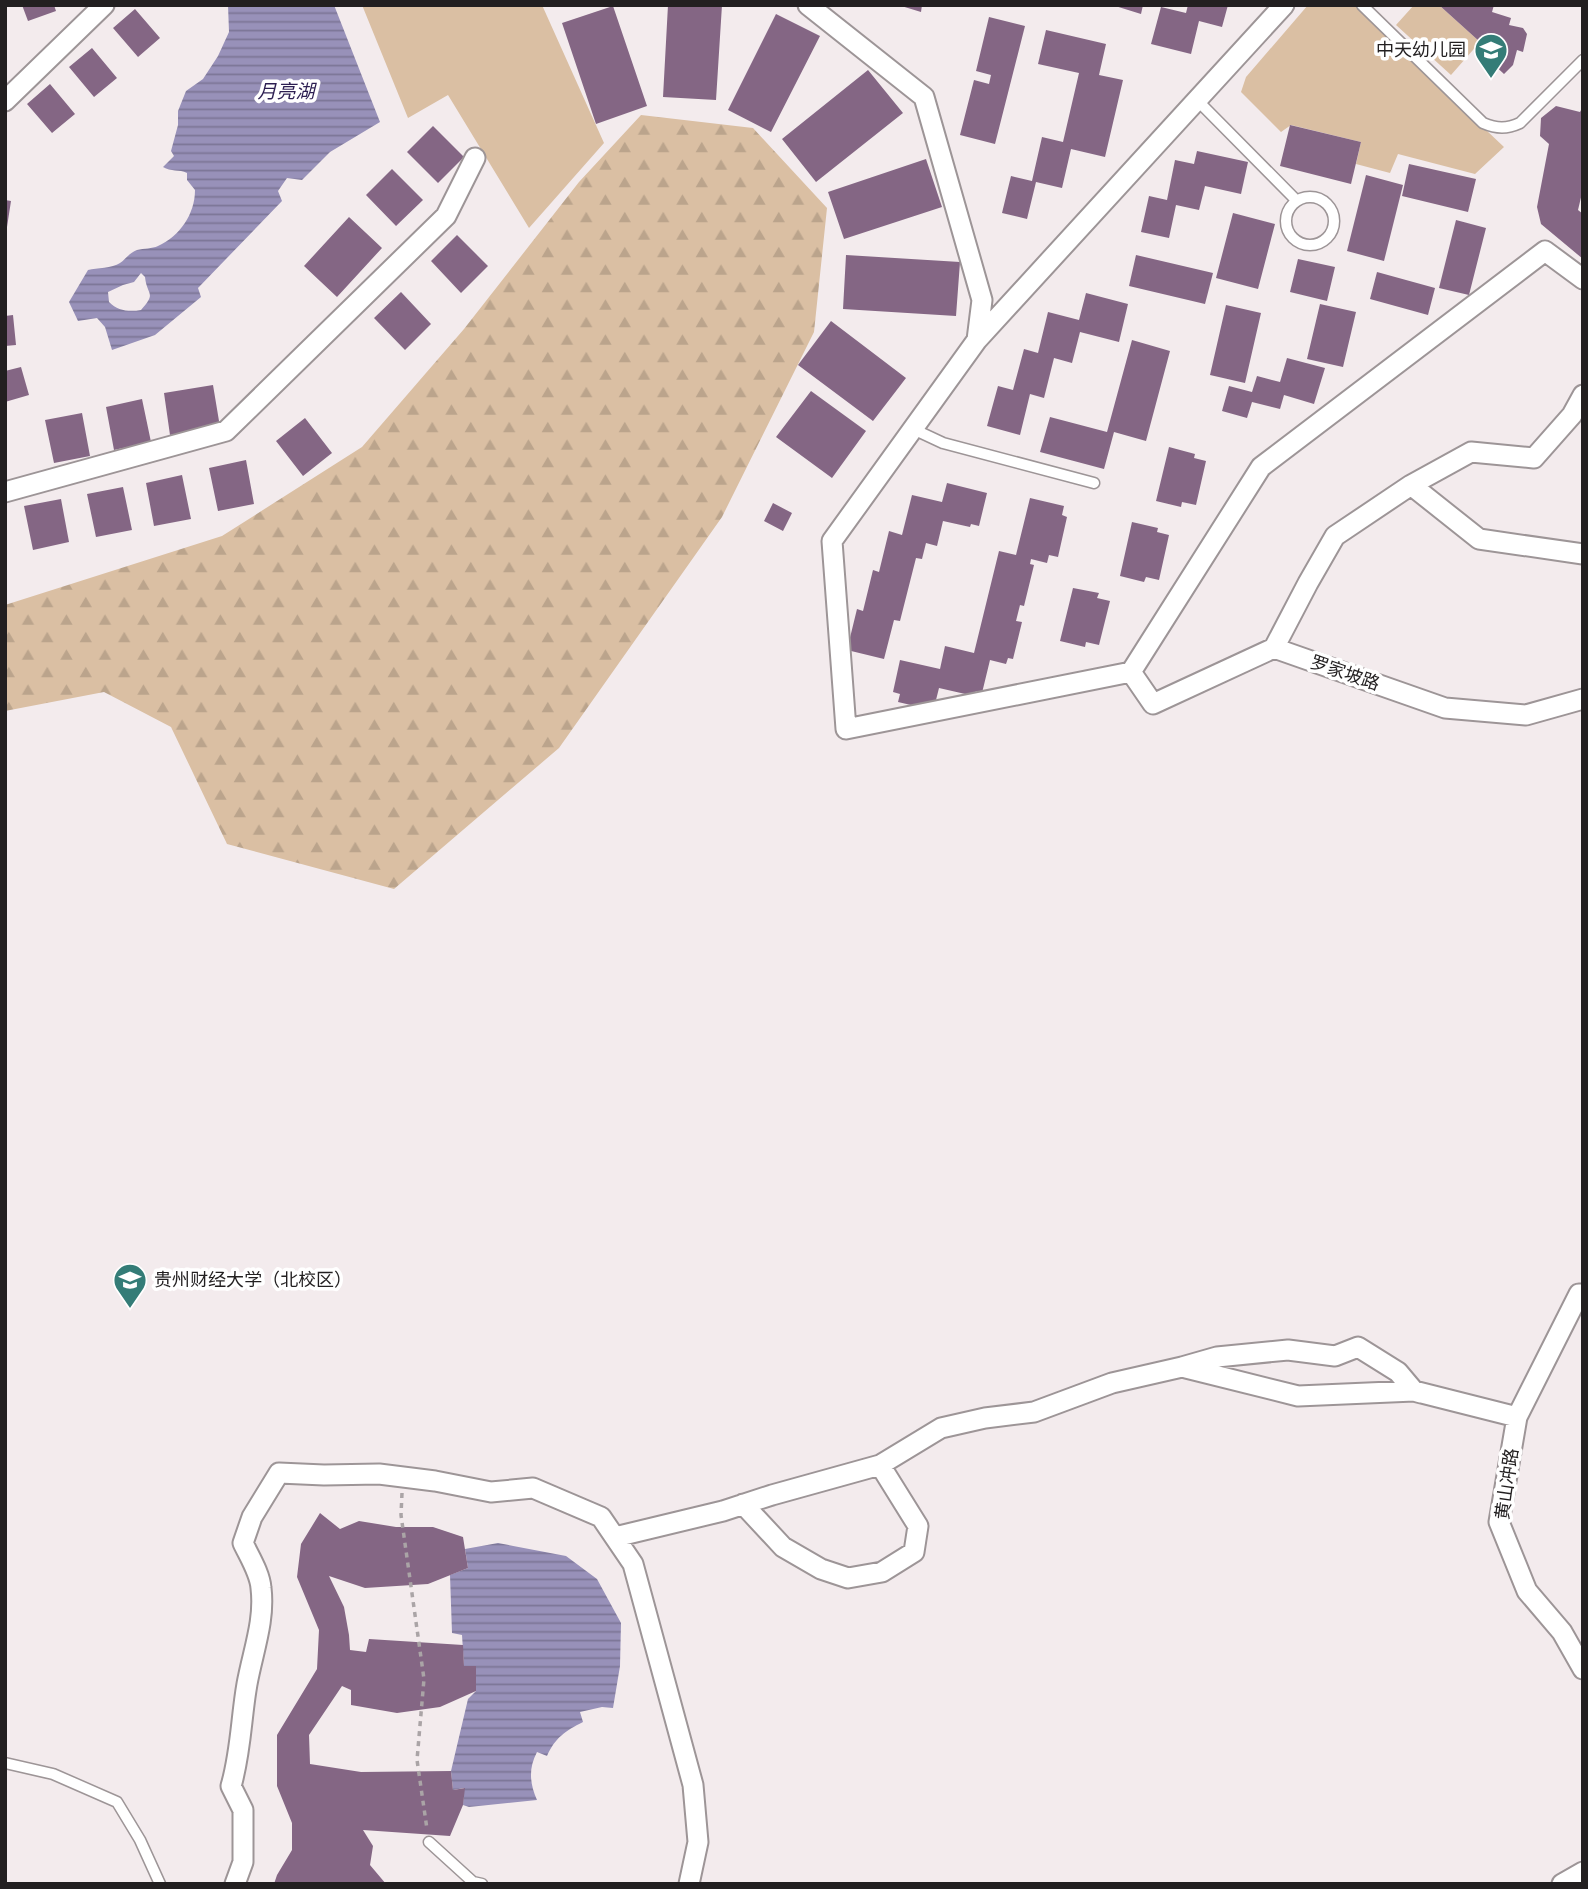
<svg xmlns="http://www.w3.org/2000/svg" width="1588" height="1889" font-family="Signika,'Noto Sans SC',sans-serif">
<defs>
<pattern id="forest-firs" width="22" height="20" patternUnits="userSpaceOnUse" patternTransform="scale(1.75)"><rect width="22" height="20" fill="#dabfa3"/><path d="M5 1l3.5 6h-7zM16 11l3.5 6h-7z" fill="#bba48c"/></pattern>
<pattern id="water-rules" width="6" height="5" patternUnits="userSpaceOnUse" patternTransform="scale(1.75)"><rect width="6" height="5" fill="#9891b9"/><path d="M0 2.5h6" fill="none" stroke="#7c7696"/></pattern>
</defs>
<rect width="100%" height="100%" fill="#f3ebed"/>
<path fill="#dabfa3" d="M362,5H542L604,143L529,228L448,95L408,118Z
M1308,5H1354L1504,147L1475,174L1398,154L1390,173L1356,164L1361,142L1291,125L1281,132L1241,92L1246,77Z
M1414,5H1439L1480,42L1451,75L1396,25Z"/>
<path fill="url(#forest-firs)" d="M641,115L753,128L827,208L814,332L722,517L559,748L394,889L227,844L171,727L104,692L5,711V605L222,536L362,447L464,329L579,182Z"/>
<path fill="url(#water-rules)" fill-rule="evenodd" d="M228,5H334L380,122L330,152L302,180L287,178L278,191L282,201L198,288L201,297L155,335L112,350L105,327L97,318L78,321L69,302L88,270C97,268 112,268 120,263C126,259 129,253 137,250C144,248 152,249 158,246C180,236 195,214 195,190L187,180V173C179,169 171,172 163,167L174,156L171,151L178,125V111L186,91L203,79L218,56L229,32ZM141,273L145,277C147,296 157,292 141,310C129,312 118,311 109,302L108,292L123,285L134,282Z
M498,1543L566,1556L597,1579L621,1623L620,1666L613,1708L602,1707L580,1712L583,1722C565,1731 555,1738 547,1756L537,1752C528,1769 530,1784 537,1800L469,1807L463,1805L464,1788L453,1790L451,1771L468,1699L476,1691V1666H464L462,1635L452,1633L450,1575L468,1568L465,1549Z"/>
<path fill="#846684" d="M22,5H54L56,11L28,21Z
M668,5H722L716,100L663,97Z
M898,5H922L921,12Z
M1112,5H1143L1141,14Z
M1188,5H1228L1222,27L1199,21L1191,54L1151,44L1161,7L1186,13Z
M1439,5H1494L1492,12L1511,18L1509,25L1523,28L1527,34L1523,52L1517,50L1513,65L1504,74L1492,63L1495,60L1480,42Z
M613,6L647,106L596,124L562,23Z
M135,9L160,38L138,57L113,28Z
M776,14L820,36L771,132L728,110Z
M989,17L1025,26L995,144L960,135L974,80L989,84L991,75L976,71Z
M1046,30L1106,44L1099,75L1123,80L1105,157L1071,149L1062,188L1036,182L1027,219L1002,213L1011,176L1032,181L1042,137L1063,142L1079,73L1038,64Z
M92,48L117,78L94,97L69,67Z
M868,70L903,113L816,182L782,139Z
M50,84L75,114L52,133L27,104Z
M1556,106L1580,112L1583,106V189L1578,210L1583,214V259L1541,224L1537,207L1549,144L1540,136L1541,118Z
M1290,125L1361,142L1351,184L1280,166Z
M433,126L464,157L438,183L407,152Z
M1197,151L1248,162L1241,194L1205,186L1199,210L1176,205L1169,238L1141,232L1149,196L1167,200L1175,160L1194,164Z
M926,159L942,207L844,239L828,192Z
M1409,164L1476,179L1468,212L1402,196Z
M392,169L423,200L396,226L366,195Z
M1366,175L1403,185L1384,261L1347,251Z
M5,200L11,201L7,227H5Z
M1233,213L1275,224L1258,289L1216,278Z
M349,217L382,248L337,297L304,266Z
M1456,220L1486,228L1469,295L1439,288Z
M457,235L488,266L461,293L431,261Z
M846,255L960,262L956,316L843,309Z
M1136,255L1213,273L1205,304L1129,286Z
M1298,259L1335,267L1327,301L1290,292Z
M1377,272L1435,288L1428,315L1370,299Z
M401,292L431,324L405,350L374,318Z
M1086,293L1128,304L1119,342L1080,332L1072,363L1054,358L1044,398L1030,394L1020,435L987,426L998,386L1013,390L1024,349L1038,353L1048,312L1079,320Z
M1320,304L1356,312L1343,367L1307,359Z
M1226,305L1261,313L1245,383L1210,375Z
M13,315L16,345L5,346V316Z
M831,321L906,378L873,421L798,365Z
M1132,340L1170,351L1146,441L1114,432L1104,469L1040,452L1050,417L1107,432Z
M1287,358L1325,368L1314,404L1284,395L1280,409L1252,402L1247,418L1222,411L1229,386L1252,392L1257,376L1280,382Z
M21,367L29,395L5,402V371Z
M213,385L220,427L170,435L164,393Z
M811,391L866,431L832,478L776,437Z
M142,399L151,442L114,450L106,407Z
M82,413L90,456L54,463L45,420Z
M305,418L332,453L303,476L276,441Z
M1169,447L1195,454L1194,458L1206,461L1196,505L1182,502L1181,507L1156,501Z
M246,460L254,504L218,511L209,468Z
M182,475L191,519L154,526L146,483Z
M947,483L987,493L979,526L971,524L970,527L943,521L937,546L926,543L922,559L916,558L900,621L894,620L884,659L847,650L857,609L863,611L873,570L879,572L889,531L902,535L912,495L942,502Z
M123,487L132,530L96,537L87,494Z
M1030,498L1064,506L1062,515L1067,517L1058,557L1049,555L1047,563L1031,559L1030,564L1034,565L1024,606L1020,605L1016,621L1022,622L1013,659L1008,658L1006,664L990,660L982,693L976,691L974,696L939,688L935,704L929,702L928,709L898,702L900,694L893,692L900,660L940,669L945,646L974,653L999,551L1016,555Z
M61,499L69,542L33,550L24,506Z
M773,503L792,513L783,531L764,521Z
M1132,522L1158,528L1157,532L1169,535L1159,580L1146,577L1144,582L1120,576Z
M1073,588L1099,593L1097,598L1110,601L1099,645L1086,642L1085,647L1060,641Z
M320,1513L340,1529L359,1521L396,1527H433L463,1537L468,1568L428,1584L365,1588L329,1576L344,1607L349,1635L350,1650L366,1652L369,1639L463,1645L464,1666H476V1691L440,1707L397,1713L351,1705V1690L342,1686L309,1735L310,1764L361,1772L451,1771L453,1790L465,1788L463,1805L450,1836L363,1830L373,1846L370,1865L386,1884H274L277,1875L292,1850V1823L277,1786V1735L317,1669L319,1630L297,1577L301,1544Z"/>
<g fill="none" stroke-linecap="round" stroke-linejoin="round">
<defs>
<path id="lane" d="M1362,5L1483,123C1497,129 1507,129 1520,123L1583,60
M1197,100L1297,201
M1286 221a24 24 0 1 1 48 0a24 24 0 1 1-48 0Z
M913,429L943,443L1094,483
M5,1763L53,1774L117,1802L140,1840L160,1884
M429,1842L473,1882L482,1884"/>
<path id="street" d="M808,5L924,97L982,300L977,340L832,541L846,729L1131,672L1261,467L1545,251L1583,279
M5,101L104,5
M977,340L1284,5
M1583,395L1572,415L1534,458L1471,452L1411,485L1479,539L1583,554
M5,492L226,431L446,216L475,158
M1274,648L1308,583L1335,536L1411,485
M1131,672L1153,704L1274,648L1445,708L1526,715L1583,699
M1583,1294H1579L1517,1417L1499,1522L1527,1591L1562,1632L1583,1669
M1186,1368L1298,1396L1414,1391L1421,1393
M743,1504L783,1547L821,1569L848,1578L882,1572L914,1552L918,1526L880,1465
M615,1537L723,1511L772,1495L880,1465L941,1428L985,1418L1034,1412L1112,1383L1182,1367L1217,1357L1288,1350L1335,1356L1358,1347L1398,1372L1414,1391L1517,1417
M235,1884L243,1862V1810L231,1786C241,1752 241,1718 247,1684C253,1651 265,1621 261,1588C260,1573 249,1556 243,1543L252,1517L279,1473L324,1475L379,1474L435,1481L491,1492L533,1488L601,1517L633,1564L693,1785L698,1842L689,1884
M1562,1884L1583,1872"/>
</defs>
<use href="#lane" stroke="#9d9597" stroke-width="13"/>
<use href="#street" stroke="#9d9597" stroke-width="23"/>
<path stroke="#aaa4a6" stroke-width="3.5" stroke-dasharray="5 5" stroke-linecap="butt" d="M402,1493L401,1515L424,1679L417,1760L427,1829"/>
<use href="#lane" stroke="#fff" stroke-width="10"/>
<use href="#street" stroke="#fff" stroke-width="19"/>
</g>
<defs>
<symbol id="school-pin" viewBox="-11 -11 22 30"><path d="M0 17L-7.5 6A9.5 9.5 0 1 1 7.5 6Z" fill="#347c77" stroke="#fff"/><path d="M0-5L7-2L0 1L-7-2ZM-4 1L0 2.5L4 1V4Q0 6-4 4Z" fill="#fff"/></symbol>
<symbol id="university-pin" viewBox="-11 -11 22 30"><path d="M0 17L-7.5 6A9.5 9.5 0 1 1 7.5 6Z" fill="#347c77" stroke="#fff"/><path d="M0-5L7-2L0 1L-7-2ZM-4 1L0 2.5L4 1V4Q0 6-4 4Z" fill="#fff"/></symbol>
</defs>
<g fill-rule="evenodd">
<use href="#school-pin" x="1472" y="31" width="38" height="52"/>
<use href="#university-pin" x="111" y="1261" width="38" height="52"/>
</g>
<g text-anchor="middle" stroke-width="7" stroke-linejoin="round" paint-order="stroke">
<g font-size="18" fill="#221f20" stroke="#fff" text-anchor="end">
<text x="1466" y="56">中天幼儿园</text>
<text x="154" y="1286" text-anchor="start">贵州财经大学（北校区）</text>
</g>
<g font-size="18" fill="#221f20" stroke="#fff">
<text transform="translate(1345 673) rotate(19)" y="6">罗家坡路</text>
<text transform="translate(1507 1484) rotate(-82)" y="6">黄山冲路</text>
</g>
<g font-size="19" font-style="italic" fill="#2c1e51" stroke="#fff">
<text x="286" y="98">月亮湖</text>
</g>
</g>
<rect width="1588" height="1889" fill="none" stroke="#221f20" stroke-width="14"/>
</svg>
